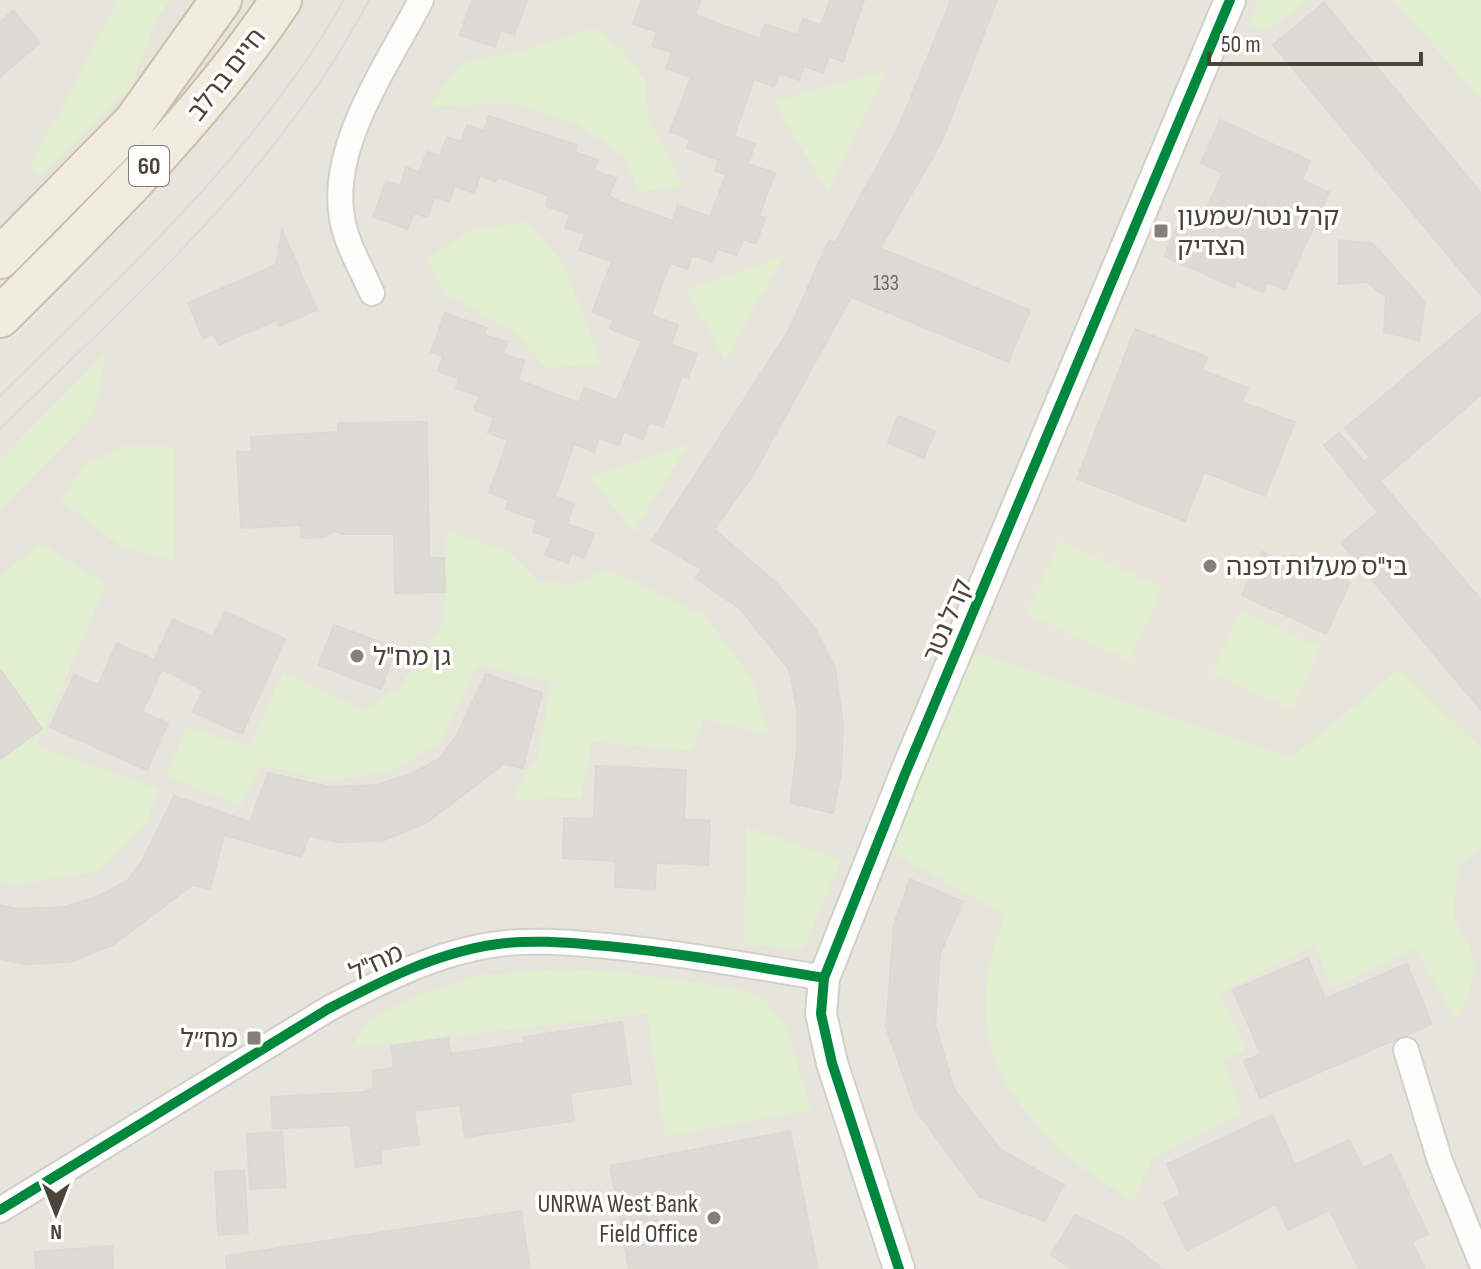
<svg xmlns="http://www.w3.org/2000/svg" width="1481" height="1269" font-family="'Sofia Sans Condensed','Noto Sans Hebrew',sans-serif">
<rect width="100%" height="100%" fill="#f4f2ee"/>
<path fill="#e7e4dc" d="M0,0H1481V1269H0Z"/>
<path fill="#eae5da" d="M1122,304L1346,402L1326,541L1403,635L1292,740L998,646Z"/>
<path fill="#e1eecf" d="M118,0H170L157,19L131,87L41,176L30,167Z
M1258,0H1309L1267,31L1249,25Z
M1393,0H1481V99Z
M592,28L622,49L645,81L649,120L684,186L639,192L624,156L576,124L516,103L430,107L460,64L527,49Z
M886,71L828,192L773,101Z
M527,222L563,263L602,364L547,368L510,329L445,295L427,259L472,229Z
M783,257L725,361L686,289Z
M106,351L95,413L0,511V460Z
M688,445L634,532L589,477Z
M120,447H173V561L121,547L61,501L85,464Z
M447,531L510,552L540,582L576,584L606,569L703,614L753,680L768,734L704,719L692,751L592,742L581,798L512,800L538,755L551,682L478,665L440,744L390,772L330,781L262,766L241,806L166,776L187,727L250,746L283,672L364,710L400,686L443,624Z
M1060,541L1162,588L1129,660L1027,614Z
M41,543L106,584L37,746L159,789L147,823L97,872L14,885L0,881V576Z
M1241,611L1320,648L1291,709L1212,673Z
M964,648L1292,757L1399,669L1481,748V848L1459,866L1453,917C1481,963 1481,973 1455,1020L1416,949L1331,988L1315,944L1219,994L1246,1049L1223,1061L1242,1113L1152,1159L1133,1202C1111,1187 1088,1173 1067,1156C1056,1148 1046,1136 1037,1125C978,1062 972,992 1006,915L888,851Z
M746,827L841,860L804,949L744,945Z
M559,969L615,971L737,988L764,999L785,1023L811,1110L665,1137L647,1014L351,1048L368,1020L413,997L480,975Z"/>
<path fill="#dedbd6" stroke="#dcd9d4" stroke-width="2" d="M472,0H527L514,35L501,30L495,47L460,35Z
M642,0H701L695,15L760,39L765,24L797,35L803,19L821,25L830,0H864L843,62L829,56L823,73L804,66L799,80L779,73L774,87L754,79L734,136L755,144L748,164L775,173L759,216L765,218L756,244L743,239L737,255L717,249L712,262L692,255L688,269L670,263L651,315L678,325L671,344L697,354L688,378L682,376L663,427L649,422L643,439L624,432L619,445L599,438L594,452L574,444L555,497L574,504L567,524L594,533L584,558L572,553L568,563L545,555L552,538L533,532L537,520L506,509L509,500L489,492L508,440L488,433L494,417L474,410L479,396L456,388L459,379L438,371L443,356L431,352L445,313L487,328L484,335L507,342L503,354L524,361L518,380L579,403L584,388L617,400L642,341L610,329L613,320L592,312L612,261L579,250L585,234L565,228L570,214L546,206L549,196L498,177L496,181L480,176L474,193L455,186L449,202L435,197L427,217L414,213L408,229L373,217L386,181L400,186L406,167L419,172L427,152L440,156L447,137L461,142L467,125L484,131L489,116L577,145L575,152L598,160L594,171L616,178L609,196L623,203L673,221L678,205L710,217L726,175L715,171L719,160L687,148L690,139L670,132L691,77L666,68L672,52L652,46L657,32L633,24Z
M951,0H997L942,141L880,248L1030,310L1008,362L851,297L753,475L714,529L775,582L815,628L835,668L843,724L841,772L833,813L790,803L797,750V710L789,669L740,609L696,578L702,569L652,541L788,332L829,240L835,243L899,126Z
M1324,3L1481,193V295L1273,45Z
M13,11L40,43L0,77V22Z
M1220,120L1310,161L1302,180L1329,192L1285,290L1268,282L1263,292L1236,280L1234,287L1164,256L1184,211L1202,219L1223,173L1201,163Z
M282,230L317,310L279,326L276,320L219,345L214,334L203,338L188,303L276,265Z
M1339,240L1373,244L1425,302L1419,340L1384,332L1386,297L1367,282L1339,284Z
M1481,313V395L1380,481L1481,600V710L1341,543L1378,513L1324,445L1339,433L1364,462L1370,457L1345,428Z
M1135,329L1207,357L1202,370L1248,388L1242,402L1295,422L1265,496L1204,472L1185,521L1077,479Z
M898,416L935,431L924,458L888,443Z
M427,422L429,558H444L445,592L395,593L394,534H343L334,531L325,537L301,538L300,525L241,528L237,452H252L251,437L338,432V423Z
M1262,552L1288,564L1292,555L1350,582L1326,634L1242,595Z
M225,612L285,639L242,734L193,712L203,690L162,669L142,712L168,723L147,770L50,727L74,675L98,685L117,643L154,660L173,619L213,637Z
M334,625L396,648L381,689L318,665Z
M0,669L42,729L0,759Z
M486,674L542,693L523,768L504,764L426,823L382,841L338,842L309,836L301,857L224,835L210,889L192,885L113,945L69,962L26,964L0,959V905L18,909L64,907L99,896L127,881L144,858L174,796L250,822L268,773L330,787L376,785L411,774L439,759L456,736Z
M596,766L686,770L684,819L710,821L708,865L656,863L655,889L633,888L615,887L616,861L563,858L564,818L594,819Z
M910,879L963,902L940,954L935,1024L954,1089L1001,1150L1064,1185L1045,1221L980,1197L915,1109L886,1027L894,925Z
M1308,958L1325,999L1407,964L1432,1024L1260,1098L1244,1061L1261,1054L1233,990Z
M622,1022L631,1084L570,1093L574,1121L465,1137L460,1105L414,1111L419,1144L380,1150L382,1163L356,1167L350,1125L273,1129L271,1097L365,1092L374,1088L372,1071L394,1068L391,1046L448,1038L451,1054L525,1043L524,1037Z
M1272,1115L1295,1165L1349,1140L1363,1168L1391,1155L1428,1234L1412,1242L1425,1269H1359L1330,1210L1288,1230L1276,1204L1187,1251L1164,1203L1181,1195L1167,1164Z
M790,1131L818,1269H629L610,1166Z
M282,1132L286,1187L250,1189L247,1134Z
M244,1170L248,1233L218,1235L215,1172Z
M521,1211L530,1269H227L226,1256Z
M1075,1215L1123,1237L1162,1269H1072L1051,1255Z
M112,1246L113,1269H36L35,1252Z"/>
<g fill="none" stroke-linecap="round" stroke-linejoin="round">
<defs>
<path id="minor" d="M372,293C362,270 346,243 342,218C329,145 389,63 421,0
M1406,1050L1440,1161L1481,1262
M0,1210L328,1009C381,981 437,952 498,944C534,939 571,943 607,946C680,953 752,966 824,978"/>
<path id="tertiary" d="M899,1269L832,1063L821,1014L824,978L905,774L1230,0"/>
<path id="trunk" d="M0,258L134,122L221,0
M0,317C100,217 202,118 281,0"/>
</defs>
<use href="#minor" stroke="#d2d0cb" stroke-width="28"/>
<use href="#tertiary" stroke="#d2d0cb" stroke-width="34"/>
<use href="#trunk" stroke="#ccbfa9" stroke-width="44"/>
<use href="#minor" stroke="#fdfdfc" stroke-width="24"/>
<use href="#tertiary" stroke="#fdfdfc" stroke-width="30"/>
<use href="#trunk" stroke="#f0ece0" stroke-width="40"/>
<path stroke="#dbdbda" stroke-width="2" d="M0,396C124,272 256,154 344,0
M0,429C134,297 281,169 369,0"/>
<defs>
<path id="cycleway" d="M0,1210L328,1009C381,981 437,952 498,944C534,939 571,943 607,946C680,953 752,966 824,978
M899,1269L832,1063L821,1014L824,978L905,774L1230,0"/>
</defs>
<use href="#cycleway" stroke="#fff" stroke-width="15"/>
<use href="#cycleway" stroke="#00873e" stroke-width="10"/>
</g>
<g fill="#868178" stroke="#fff" stroke-width="3">
<rect x="1153" y="223" width="16" height="16" rx="4"/>
<circle cx="1210" cy="566" r="8"/>
<circle cx="357" cy="656" r="8"/>
<rect x="246" y="1030" width="16" height="16" rx="4"/>
<circle cx="714" cy="1218" r="8"/>
</g>
<g text-anchor="middle" stroke-width="7" stroke-linejoin="round" paint-order="stroke">
<g font-size="22" fill="#706a61">
<text x="886" y="290">133</text>
</g>
<rect fill="#fff" stroke="#817c74" stroke-width="2" x="129" y="146" width="40" height="40" rx="6"/>
<g font-size="24" font-weight="bold" fill="#4b4439">
<text x="149" y="174">60</text>
</g>
<g font-size="26" fill="#4b4439" stroke="#fff">
<text transform="translate(226 74) rotate(-52)" y="9">חיים ברלב</text>
<text transform="translate(947 620) rotate(-67)" y="9">קרל נטר</text>
<text transform="translate(376 962) rotate(-25)" y="9">מח"ל</text>
</g>
<g font-size="26" fill="#4b4439" stroke="#fff" text-anchor="start">
<text x="1177" y="225">קרל נטר/שמעון<tspan x="1177" dy="30">הצדיק</tspan></text>
<text x="1226" y="575">בי"ס מעלות דפנה</text>
<text x="373" y="665">גן מח"ל</text>
<text x="238" y="1047" text-anchor="end">מח״ל</text>
<text x="698" y="1212" text-anchor="end">UNRWA West Bank<tspan x="698" dy="30">Field Office</tspan></text>
</g>
</g>
<g transform="translate(56 1213) rotate(180)" stroke="#ffffff" stroke-width="6" paint-order="stroke">
<path d="M0-6L14 30L0 20L-14 30Z" fill="#4b4439"/>
<text y="-12" font-size="22" font-weight="bold" text-anchor="middle" fill="#4b4439">N</text>
</g>
<path d="M1209 52v12h212v-12" fill="none" stroke="#4b4439" stroke-width="4"/>
<text x="1221" y="52" font-size="24" fill="#4b4439" stroke="#ffffff" stroke-width="6" paint-order="stroke">50 m</text>
</svg>
